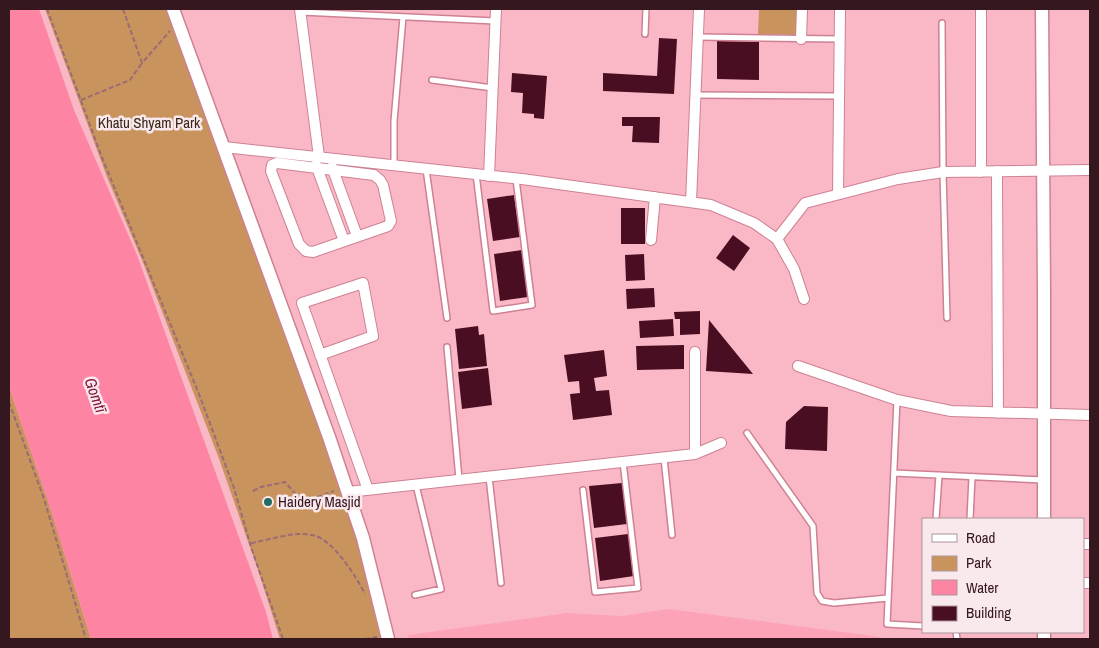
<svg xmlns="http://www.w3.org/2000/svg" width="1099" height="648" font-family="'Archivo Narrow',sans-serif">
<rect width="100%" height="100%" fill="#fab8c6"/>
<path fill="#fca3b8" d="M669,609L880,637V639H409L408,635L568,613L622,616Z"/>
<path fill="#c9935e" d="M45,9H169L346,496L384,639H280L258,570L218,456L144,265L107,177Z
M759,9H799L798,35L758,34Z
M9,387L50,507L91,639H9Z"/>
<path fill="#fe84a4" d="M9,9H39L74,110L137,255L266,612L273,639H91L50,507L9,387Z"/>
<path fill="#4a0e23" d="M659,38L677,39L674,94L603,91V73L657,76Z
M717,41L759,42V80L717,79Z
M512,73L547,76L544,119L534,118V114L522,113L523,93L511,92Z
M622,117H660L659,143L632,142L633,126H622Z
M514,195L520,237L493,241L487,199Z
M621,208H645V244H621Z
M733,235L750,248L734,271L716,258Z
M522,250L528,297L500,301L494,254Z
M644,254L645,280L626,281L625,255Z
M654,288L655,307L627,309L626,289Z
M700,311V334L680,335V319H675L674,312Z
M673,319L674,336L640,338L639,321Z
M709,320L753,374L706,371Z
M478,326L479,335L484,334L487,366L459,369L455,329Z
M684,345V369L637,370L636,346Z
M604,350L607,376L594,378L596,391L609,390L612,415L573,420L570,394L580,393L579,381L568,382L564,355Z
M488,368L492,405L462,409L458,372Z
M804,406L828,407L827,451L785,449L786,422Z
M622,483L627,524L594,528L589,486Z
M628,534L634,576L600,581L595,538Z"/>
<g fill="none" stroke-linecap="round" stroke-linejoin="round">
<defs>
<path id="service" d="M301,12L495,21
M942,23L943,172L947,318
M645,34L646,9
M698,37L839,39
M432,80L493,88
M696,95L839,96
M394,165V121L403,17
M426,169L447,318
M476,174L493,311L532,305L516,179
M447,347L459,479
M897,400L887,624L923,626
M747,433L813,526L817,593L822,601L834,603L888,598
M664,458L672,535
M894,473L1043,480
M489,477L501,583
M583,490L595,592L638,588L623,462
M936,519L939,475
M970,519L972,477
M415,595L441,589L416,485
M956,632L957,639"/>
<path id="minor" d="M300,9L319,157
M981,9V172
M801,39L802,9
M224,147L522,179L711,205L754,223L777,239L794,269L804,299
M277,163L374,175L380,180L383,185L391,221L388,226L313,252L306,251L299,244L271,171L272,165Z
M316,165L344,241
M332,167L357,236
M997,171L998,413
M489,176L496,9
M838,194L840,9
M691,202L699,9
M777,239L805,203L898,179L943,172L1090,170
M651,240L655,197
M320,355L373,336L363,283L302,303L368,490
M798,366L897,400L951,411L1090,415
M695,454V352
M348,492L695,454L721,443
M1083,544H1090
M1083,583H1090"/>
<path id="tertiary" d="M173,9L329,437L363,538L388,639
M1042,9L1044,292V519
M1044,639V632"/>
</defs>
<use href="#service" stroke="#ce8193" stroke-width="8"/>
<use href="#minor" stroke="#ce8193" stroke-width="12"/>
<use href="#tertiary" stroke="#ce8193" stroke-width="15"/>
<path stroke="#9b6b76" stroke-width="2" stroke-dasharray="5 2.5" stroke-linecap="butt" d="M47,9L101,155L199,394L234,488L251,547L283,639
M123,9L142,63L170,31
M81,100L130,80L142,63
M9,402L44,499L86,639
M253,491L261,487L285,482L303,502L334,491
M251,543C270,540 293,531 312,535C332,538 356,576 365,594
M365,639L377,637"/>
<use href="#service" stroke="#fff" stroke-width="5"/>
<use href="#minor" stroke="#fff" stroke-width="10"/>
<use href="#tertiary" stroke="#fff" stroke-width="12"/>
</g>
<circle fill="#236c64" stroke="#fae9ec" stroke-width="2" cx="268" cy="502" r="5"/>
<g text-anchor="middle" stroke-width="5" stroke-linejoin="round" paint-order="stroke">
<g font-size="15" fill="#372717" stroke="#fae9ec">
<text x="149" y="128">Khatu Shyam Park</text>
</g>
<g font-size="15" fill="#35171f" stroke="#fae9ec" text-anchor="start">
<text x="278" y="507">Haidery Masjid</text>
</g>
<g font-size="16" font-style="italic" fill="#82153e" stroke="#fae9ec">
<text transform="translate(96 395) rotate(70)" y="6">Gomtī</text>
</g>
</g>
<rect width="1099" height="648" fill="none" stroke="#35171f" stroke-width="20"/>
<rect x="922" y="518" width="162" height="115" fill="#fae9ec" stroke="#ab959a"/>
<rect x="932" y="534" width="25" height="8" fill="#ffffff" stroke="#ab959a"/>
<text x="966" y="543" font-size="15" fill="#35171f">Road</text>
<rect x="932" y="556" width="25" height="15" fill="#c9935e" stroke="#ab959a"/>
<text x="966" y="568" font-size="15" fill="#35171f">Park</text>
<rect x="932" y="580" width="25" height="15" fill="#fe84a4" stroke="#ab959a"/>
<text x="966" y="593" font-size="15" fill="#35171f">Water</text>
<rect x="932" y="606" width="25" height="15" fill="#4a0e23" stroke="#ab959a"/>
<text x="966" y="618" font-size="15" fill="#35171f">Building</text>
</svg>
